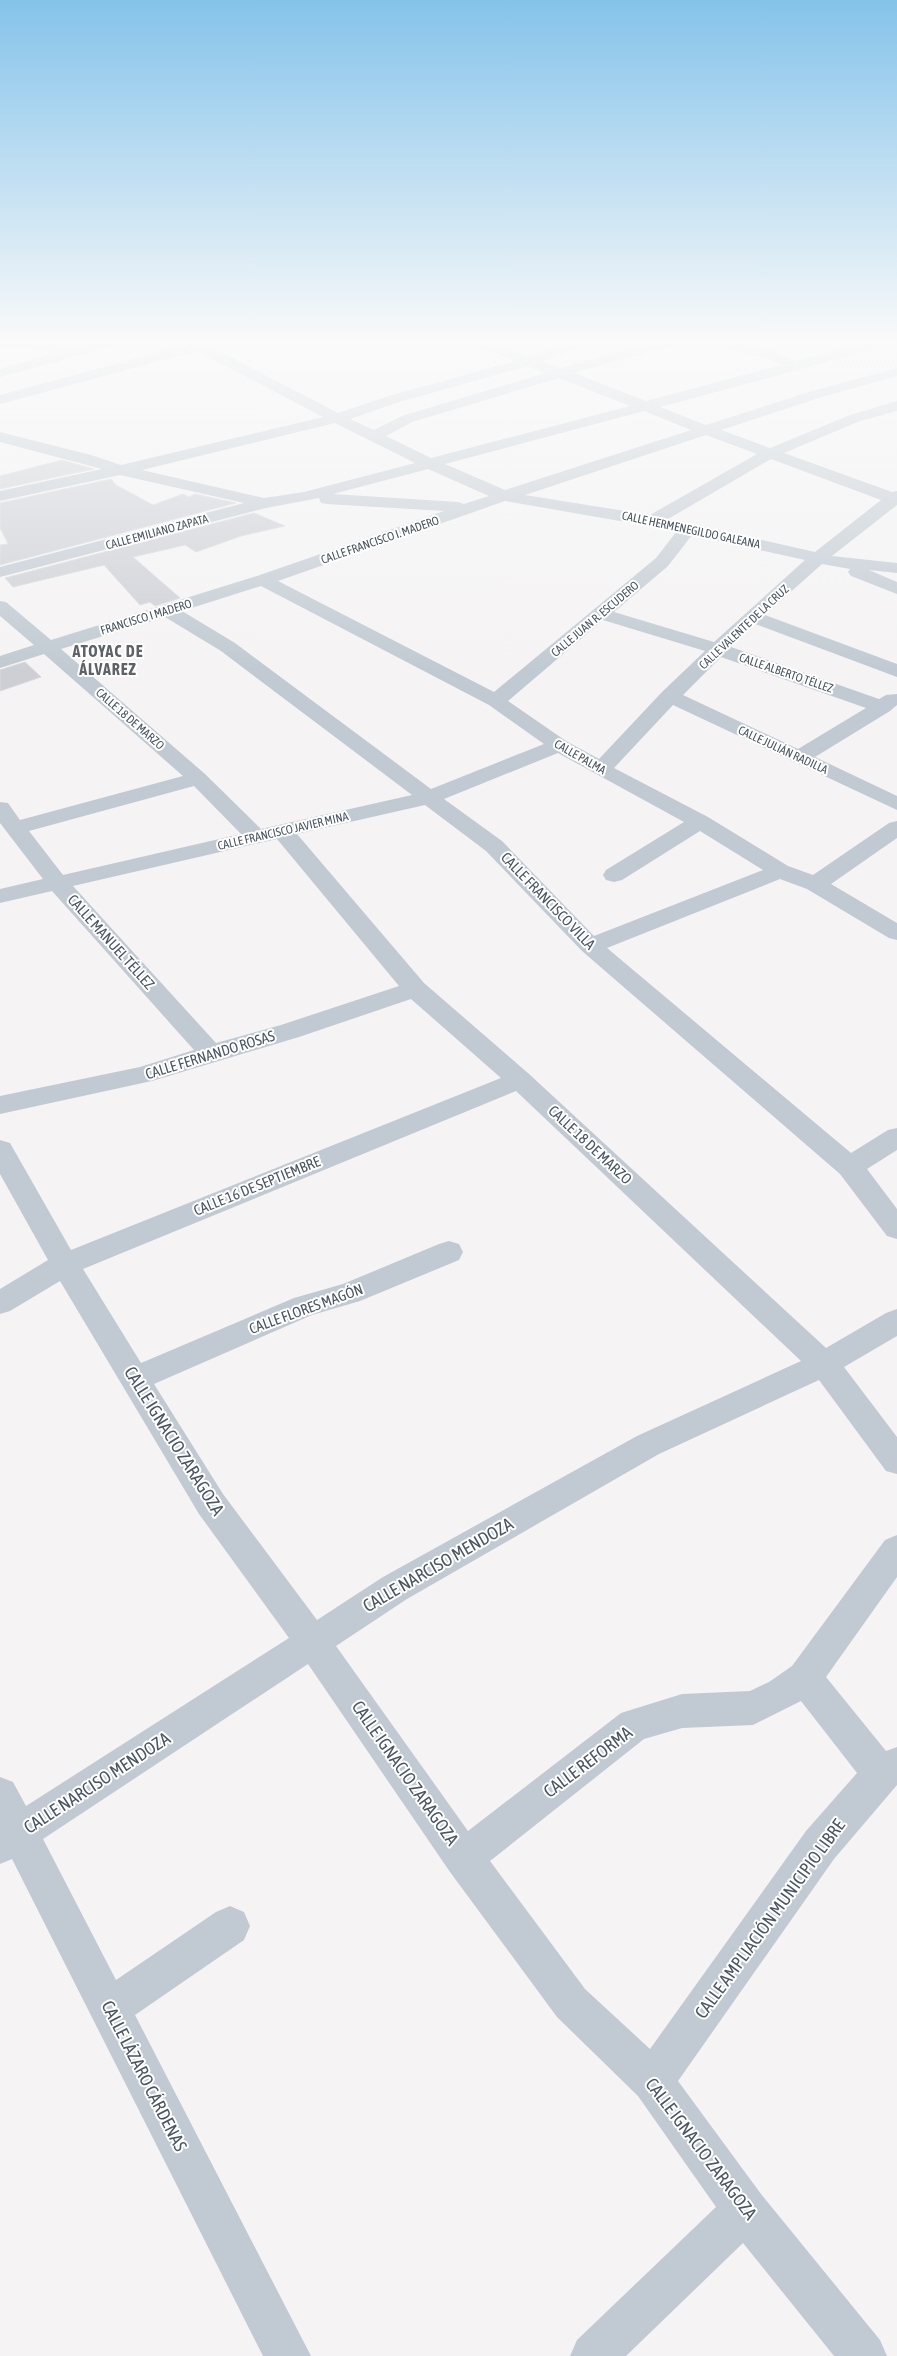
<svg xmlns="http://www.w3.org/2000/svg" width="897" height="2356" font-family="'Asap Condensed',sans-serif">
<rect width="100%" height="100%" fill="#f5f3f3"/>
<path fill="#cdcfd5" stroke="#d7d9de" d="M62,460L94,469L0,489V476Z
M111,479L116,485L153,505L183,494L189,497L195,494L236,503L0,565V545L8,544L0,528V503Z
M254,513L285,526L241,536L196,552L185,545L133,557L180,598L155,606L150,602L140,605L104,565L13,587L5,578Z
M25,662L41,677L0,691V670Z"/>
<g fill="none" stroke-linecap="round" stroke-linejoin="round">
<path fill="#c1cad2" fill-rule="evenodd" d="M0,342C17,342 59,338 71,349L99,342H120L118,345L0,377V369L57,353L32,349L0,348Z
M183,342H217L216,346L211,347L338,413L389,396L515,361L475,345L473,342H492L529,356L570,342H589L587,345L542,361L560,368L654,342H675L673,345L574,373L646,401L781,365L765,358L718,345L716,342H737L775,352L796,361L866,343L873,347L871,350L660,407L706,425L812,391L897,368V376L822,397L721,430L770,448L850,415L897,401V411L860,421L784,453L892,492L897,491V505L832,556L897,563V573L869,570L897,582V594L851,576L848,572L850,569L822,564L765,615L897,664V677L755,624L731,647L879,699L886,695L897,694V705L890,711L815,757L897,796V810L673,705L614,768L708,817L788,866L813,875L889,823L897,821V838L831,884L897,923V940L889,938L807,889L780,879L607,948L851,1153L888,1130L897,1128V1150L867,1169L897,1209V1239L887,1236L840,1174L582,951L486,851L425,805L297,834L424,983L529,1074L826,1348L886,1313L897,1309V1336L844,1367L897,1437V1474L886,1471L819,1380L659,1454L407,1599L336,1646L468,1831L621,1713L682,1694L750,1691L769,1682L792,1666L885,1540L897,1535V1577L826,1677L886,1751L897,1747V1785L834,1859L678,2081L761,2194L880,2340L887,2356H834L743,2243L626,2356H570L577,2340L716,2207L638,2096L557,2017L450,1872L308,1664L43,1839L116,1980L216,1912L230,1906L244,1912L250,1926L244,1940L135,2015L311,2356H263L12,1859L0,1864V1777L13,1782L26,1806L289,1638L199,1514L60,1281L10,1311L0,1314V1289L48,1260L0,1174V1140L10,1143L71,1250L501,1078L411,999L299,1037L152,1081L0,1114V1096L140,1067L194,1050L52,891L0,903V889L43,879L0,823V802L8,803L20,820L183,776L44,654L0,668V656L34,645L0,616V601L6,602L51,640L257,576L444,511L327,504L321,503L319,498L266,508L0,577V567L244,503L120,475L0,501V491L102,469L0,442V432L91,455L121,465L323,417L197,351L0,404V395L186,345ZM528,366L545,373L402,416L374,430L350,419L399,402ZM559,378L630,406L431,458L386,436L412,422ZM644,411L691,430L505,490L445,464ZM335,423L415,463L304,492L264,498L142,470ZM706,435L757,454L650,515L525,495ZM771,459L881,500L815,552L668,519ZM428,469L489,496L464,504L458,502L333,494ZM505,501L677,531L656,558L494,692L278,581ZM692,535L805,560L714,642L614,612L668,566ZM261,586L489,705L544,744L431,789L235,643L182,611ZM165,617L221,651L412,795L261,829L205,774L61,649ZM603,620L705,651L662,692L599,759L566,741L508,701ZM721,657L866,708L798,749L683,695ZM558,753L684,822L606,870L603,875L606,880L614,882L622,880L700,831L763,870L594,936L502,841L444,799ZM194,786L241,834L63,875L29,831ZM277,839L399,986L281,1025L216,1043L73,886ZM516,1091L801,1361L637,1436L383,1577L317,1620L223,1494L154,1384L312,1315L360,1301L459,1260L463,1252L459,1244L449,1241L439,1244L343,1284L294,1298L141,1363L83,1269ZM801,1701L857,1773L806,1831L650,2049L585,1989L490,1861L644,1739L682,1728L753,1725Z"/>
</g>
<linearGradient id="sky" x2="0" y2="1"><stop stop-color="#85c3ea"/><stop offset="0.51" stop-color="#fafafa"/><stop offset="1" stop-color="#fafafa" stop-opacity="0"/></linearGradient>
<rect width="897" height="671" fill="url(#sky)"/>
<g text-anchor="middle" stroke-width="4" stroke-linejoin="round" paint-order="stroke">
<g font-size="12" fill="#4a5661" stroke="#fff">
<text transform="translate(691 530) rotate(12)" y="4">CALLE HERMENEGILDO GALEANA</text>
<text transform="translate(157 532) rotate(-15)" y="4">CALLE EMILIANO ZAPATA</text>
<text transform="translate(380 540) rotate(-19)" y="4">CALLE FRANCISCO I. MADERO</text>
<text transform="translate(146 617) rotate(-17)" y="4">FRANCISCO I MADERO</text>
<text transform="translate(595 619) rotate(-40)" y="4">CALLE JUAN R. ESCUDERO</text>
<text transform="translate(744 627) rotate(-43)" y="4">CALLE VALENTE DE LA CRUZ</text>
<text transform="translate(786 673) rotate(19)" y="4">CALLE ALBERTO TÉLLEZ</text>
<text transform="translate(130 719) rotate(41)" y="4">CALLE 18 DE MARZO</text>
<text transform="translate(783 750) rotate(25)" y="4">CALLE JULIÁN RADILLA</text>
<text transform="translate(580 757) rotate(30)" y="4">CALLE PALMA</text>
<text transform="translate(283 831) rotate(-13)" y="4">CALLE FRANCISCO JAVIER MINA</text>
</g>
<g font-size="15" fill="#4a5661" stroke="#fff">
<text transform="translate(548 901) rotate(46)" y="5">CALLE FRANCISCO VILLA</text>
<text transform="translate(111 942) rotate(48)" y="5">CALLE MANUEL TÉLLEZ</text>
<text transform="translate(210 1055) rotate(-17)" y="5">CALLE FERNANDO ROSAS</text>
<text transform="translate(590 1145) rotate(43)" y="5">CALLE 18 DE MARZO</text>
<text transform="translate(257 1186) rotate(-22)" y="5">CALLE 16 DE SEPTIEMBRE</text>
<text transform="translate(306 1309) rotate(-20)" y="5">CALLE FLORES MAGÓN</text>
</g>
<g font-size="16" font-weight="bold" letter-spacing="1" fill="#5f6368" stroke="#fff">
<text x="108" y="657">ATOYAC DE<tspan x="108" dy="18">ÁLVAREZ</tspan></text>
</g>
<g font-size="18" fill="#4a5661" stroke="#fff">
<text transform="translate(174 1441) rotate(58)" y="6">CALLE IGNACIO ZARAGOZA</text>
<text transform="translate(438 1565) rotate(-30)" y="6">CALLE NARCISO MENDOZA</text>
<text transform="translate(588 1762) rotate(-37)" y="6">CALLE REFORMA</text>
<text transform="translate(405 1773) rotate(55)" y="6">CALLE IGNACIO ZARAGOZA</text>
<text transform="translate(97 1783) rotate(-33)" y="6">CALLE NARCISO MENDOZA</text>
<text transform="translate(770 1919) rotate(-54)" y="6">CALLE AMPLIACIÓN MUNICIPIO LIBRE</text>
<text transform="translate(144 2076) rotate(63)" y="6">CALLE LÁZARO CÁRDENAS</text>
<text transform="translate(701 2149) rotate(53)" y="6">CALLE IGNACIO ZARAGOZA</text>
</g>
</g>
</svg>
